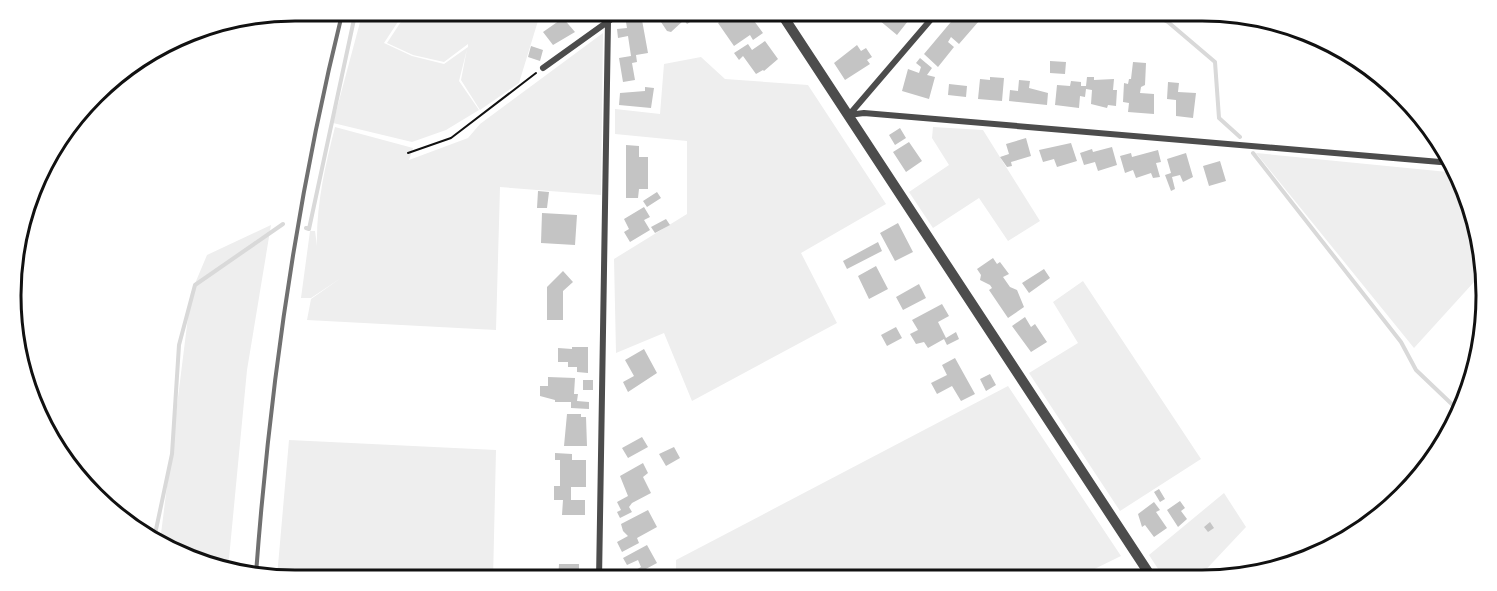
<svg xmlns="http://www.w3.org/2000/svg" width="1497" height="591" font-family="'DejaVu Sans',sans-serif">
<rect width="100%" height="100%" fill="#fff"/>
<path fill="#eee" d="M363,11H405L384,43L412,56L444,64L468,47V44L444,62L413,55L387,43L408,11H541L519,83L480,110L461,80L467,49L459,81L479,110L446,130L412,142L333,123Z
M603,33L601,195L500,187L496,330L307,320L311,299L341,278L311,298H301L310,231H315L317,246C316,206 325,166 335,127L413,148L409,160L468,138L480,124Z
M701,57L725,79L808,85L886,204L801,253L837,323L692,401L664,333L616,353L614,259L687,214V141L615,134V109L660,114L664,64Z
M933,127L983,130L1040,221L1008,241L979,198L933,228L909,192L949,165L932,138Z
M1256,153L1458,173L1484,271L1414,348Z
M271,225L247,370L228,569L204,565L160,542L191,293L207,255Z
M1083,281L1201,459L1120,511L1029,373L1078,343L1053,302Z
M1008,386L1121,556L1076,578L676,579V560Z
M289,440L496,450L493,580H296L277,577Z
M1224,493L1246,527L1198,578H1164L1149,555Z"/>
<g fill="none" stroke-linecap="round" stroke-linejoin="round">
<path stroke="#d9d9d9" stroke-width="4" d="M1145,10L1168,22L1215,62L1219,118L1240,137
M1253,153L1401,342L1416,370L1459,411
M306,228L309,229L356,10
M154,539L172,454L179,345L195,285L283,224"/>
</g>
<path fill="#c4c4c4" d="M665,10H693L698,17L687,24L684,20L671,32L667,31L657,16Z
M733,10H746L763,33L753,40L750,35L734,46L718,23Z
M888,10H896L908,21L897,35L879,20Z
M961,10H966L979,21L959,44L951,37L948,42L954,47L938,67L924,54Z
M563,18L575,32L553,45L543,32Z
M642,20L648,53L636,55L637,62L632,63L635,80L623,82L619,58L631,56L628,36L618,38L617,29L627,28L626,22Z
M765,41L778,59L764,71L763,70L756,74L743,56L739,60L734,53L748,44L752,50Z
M857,45L861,51L866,48L872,57L867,60L870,64L845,80L834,63Z
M531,46L543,50L540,61L528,57Z
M920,58L932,68L927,75L935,77L929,99L902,91L908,69L919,73L921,67L916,63Z
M1050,61L1066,62L1065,74L1050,73Z
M1133,62L1146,63L1145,85L1141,87L1140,93L1154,94V114L1128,112L1129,103L1123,102L1124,83L1128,84L1129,79H1131Z
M990,77L1004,78L1002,101L978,99L980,79L990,80Z
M1087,77H1094V80L1114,79L1113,90H1117L1116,106L1108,105L1107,108L1091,104L1092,90L1086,89L1085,97L1080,96L1079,108L1055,105L1057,85L1070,86L1071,81L1081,82V86H1086Z
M1019,80L1030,81L1029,88L1048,93L1047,105L1009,101L1010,90L1018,91Z
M1168,82L1179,83L1178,92L1196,93L1193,118L1176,116V100L1167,99Z
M949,84L967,86L966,97L948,95Z
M645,87L654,88L651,108L619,105L620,93L645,91Z
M900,128L906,138L895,145L889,135Z
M1026,138L1031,156L1011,162L1012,166L1007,167L1000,157L1009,154L1006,144Z
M909,142L922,161L906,172L893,152Z
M1071,143L1077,161L1057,167L1054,159L1043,162L1039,150Z
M626,145L639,146V157H648V189H639L638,198H626Z
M1112,147L1117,165L1098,171L1095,162L1084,165L1080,153L1092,149L1093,152Z
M1158,150L1161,162L1156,163L1160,177L1153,178L1151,173L1136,178L1133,170L1125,173L1120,156L1131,153L1132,157Z
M1186,153L1193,177L1183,182L1180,175L1172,177L1175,189L1171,191L1165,175L1171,173L1167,159Z
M1220,161L1226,181L1209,186L1203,166Z
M538,191L549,192L547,208H537Z
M657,192L661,198L647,207L643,201Z
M644,207L650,217L644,220L650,230L630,242L624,232L629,229L624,219Z
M542,213L577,215L575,245L541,243Z
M666,219L670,225L655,233L651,227Z
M898,223L913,252L895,261L880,233Z
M878,242L882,251L847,269L843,261Z
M993,258L997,264L1000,262L1009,274L1003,277L1010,287L1017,290L1024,307L1008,318L989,290L992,288L990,285L980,280L981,275L977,269Z
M876,266L888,289L869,299L858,276Z
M1044,269L1050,278L1029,293L1022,283Z
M563,271L573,282L563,291V320H547V287Z
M919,284L926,298L903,310L896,297Z
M942,304L949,316L938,322L946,338L956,332L959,339L947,345L944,339L928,348L924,342L916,344L910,334L918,330L912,320Z
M1025,317L1031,327L1035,324L1047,342L1031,352L1012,326Z
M896,327L902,338L887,346L881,335Z
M572,347H588V373L577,372V367H568V362H558V348L572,349Z
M644,349L657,373L628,392L623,382L634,376L625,360Z
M955,358L975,394L961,401L952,386L937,394L931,383L947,375L942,365Z
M990,374L996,385L986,391L980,379Z
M548,377L575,378L574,394H578L577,401L589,402V409L571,408V402H555V400L540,396V386H548Z
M583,380H593V390H583Z
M567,414H581V417H586L587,446H564Z
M642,437L648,447L628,458L622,448Z
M674,447L680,458L666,466L659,454Z
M555,453L572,454V460H586V487H571V500H585V515H562L563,500H554V486H560V460H555Z
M643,463L648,473L643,477L651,493L632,503L629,507L632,512L620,518L617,512L621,510L617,502L628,496L620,476Z
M1159,489L1165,499L1160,502L1154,492Z
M1180,501L1185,508L1181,511L1187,519L1178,527L1167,510Z
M1154,502L1160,510L1156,512L1167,528L1154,537L1145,525L1142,527L1138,514Z
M648,510L657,527L637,538L639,543L622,552L617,542L628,536L623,531L621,524Z
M1210,522L1214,528L1208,532L1204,527Z
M647,545L657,563L644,570L646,575L629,580L627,575L641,567L638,560L627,565L623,558Z
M559,564H579V580H558Z"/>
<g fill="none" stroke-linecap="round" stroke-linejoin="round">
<path stroke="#111" stroke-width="2" d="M408,153L451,138L536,73"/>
<path stroke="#4c4c4c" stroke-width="6" d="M543,68L624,10
M848,115L864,113L1452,163
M849,115L939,10
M599,580L608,21"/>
<path stroke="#4c4c4c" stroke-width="10" d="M779,10L1152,578"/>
<path stroke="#707070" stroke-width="4" d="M256,574C270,385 297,195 343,10"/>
</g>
<path d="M0 0H1497V591H0ZM295 21H1202A274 274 0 0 1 1476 295V296A274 274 0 0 1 1202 570H295A274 274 0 0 1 21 296V295A274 274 0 0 1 295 21Z" fill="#fff" fill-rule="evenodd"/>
<path fill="none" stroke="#111" stroke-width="3" d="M295 21H1202A274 274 0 0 1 1476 295V296A274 274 0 0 1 1202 570H295A274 274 0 0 1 21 296V295A274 274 0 0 1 295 21Z"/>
</svg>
